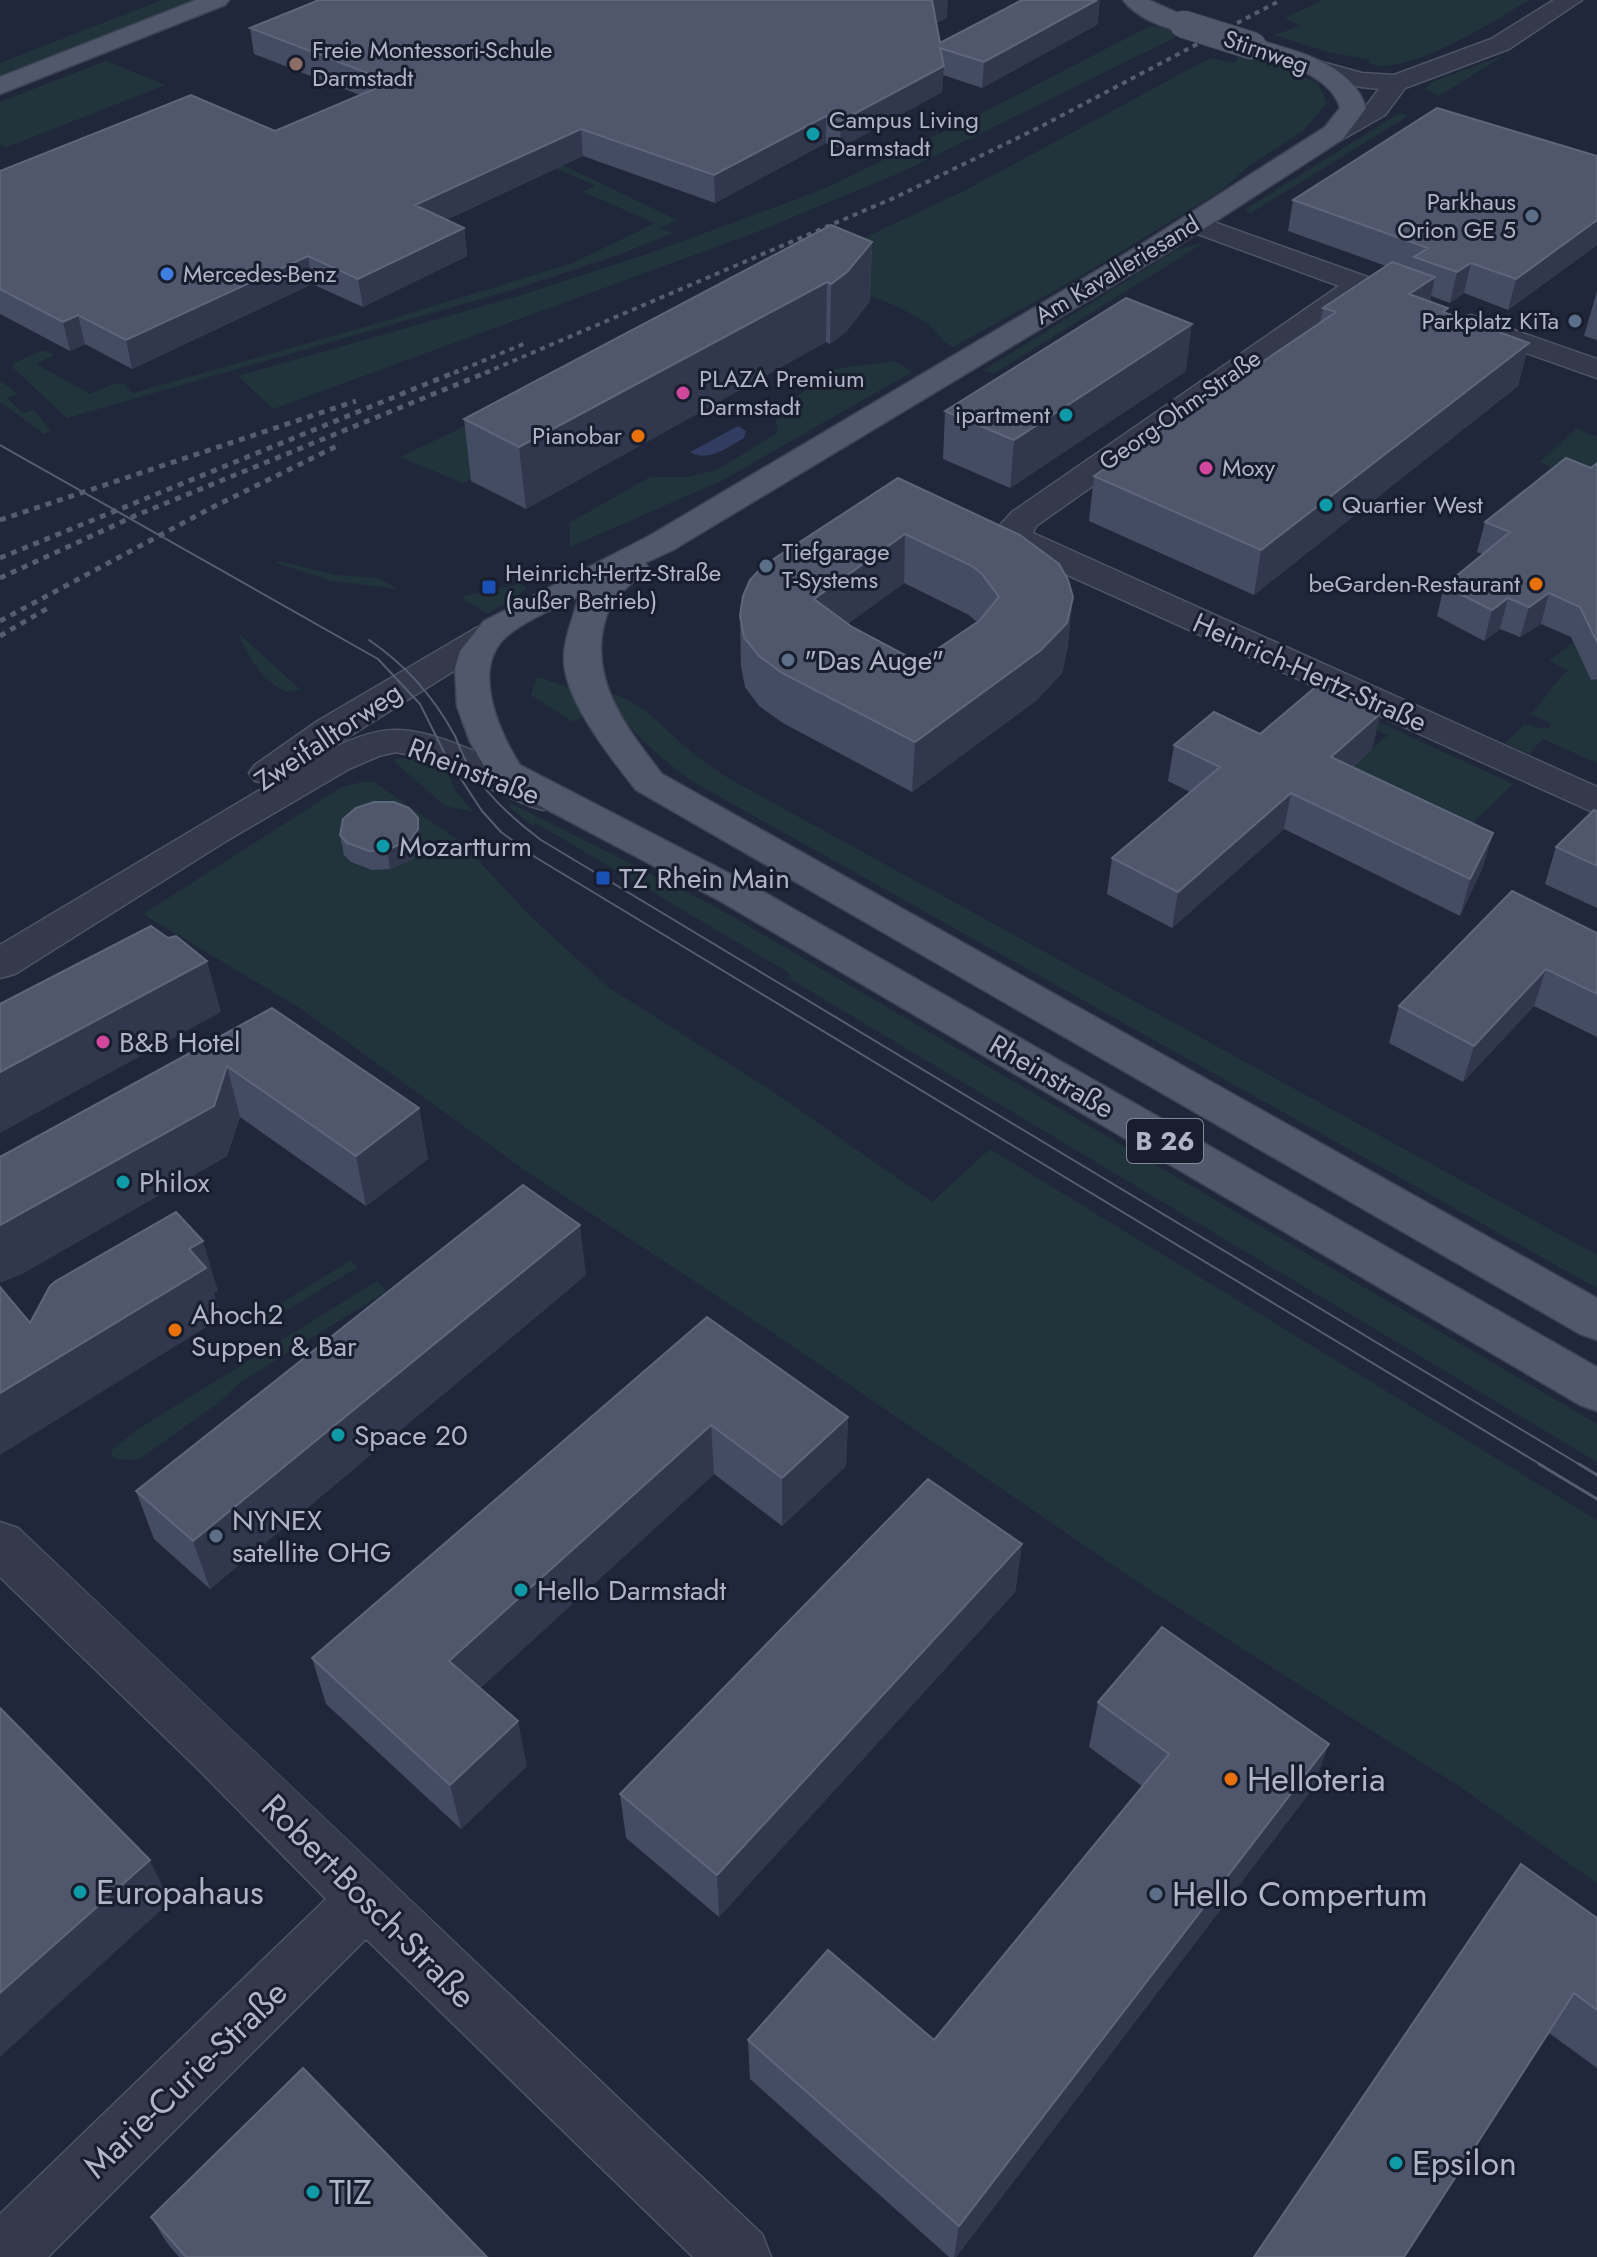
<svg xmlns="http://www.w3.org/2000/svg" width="1597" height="2257" font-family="Jost,sans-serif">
<rect width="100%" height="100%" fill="#20273a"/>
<path fill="#22343b" d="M162,0H198L0,78V63Z
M1323,0H1529C1497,19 1405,79 1368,63L1371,60L1328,52L1274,35L1301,26L1285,18Z
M1152,25L1182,34L904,171L754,233L273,409L238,376L519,296L656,251L819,191L982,113Z
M1249,48L1318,84L1327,103L1303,131L1247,167L1222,190L1081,276L953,347C940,341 934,327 921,319C893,303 862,292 832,280L463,483L400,457L968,189L1210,58L1233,63Z
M1505,55L1439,96L1424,89L1434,81Z
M106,61L165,85L7,147L0,144V102Z
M413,93L677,220L660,228L673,233L618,255L515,289L67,418L12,367L16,362L43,350L54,355L36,364L90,394L111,385L123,383L133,393L378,323L573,263L655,223L583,192L595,185L400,105Z
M1400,113L1408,116L1251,213L1244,210Z
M1205,242L993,374L984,370L1176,250Z
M895,361L912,372L721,481L570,547L569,523L650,477H687L717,470L777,433L776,412L834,369Z
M0,380L17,394L7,398L23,413L34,410L51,431L44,434L0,402Z
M1576,429L1597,437V485L1540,462Z
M280,561L335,575L377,578L399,589L332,581L276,563Z
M520,584L527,589L488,614L461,597Z
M239,634L301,690L287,692C263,682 247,657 239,634Z
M1573,642L1591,679H1597V763L1543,739L1529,754L1505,743L1525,724L1543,729L1551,727L1548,722L1531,714C1546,700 1552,683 1568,670L1549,661Z
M537,677L570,688L584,716L573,722L531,695Z
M606,692C640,700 660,725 685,746C701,761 718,772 737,783L1597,1255V1288L690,780C657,755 626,729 606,692Z
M1335,702L1513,784L1444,851L1323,793L1388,735L1316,703Z
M394,758L423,760L448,773L456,791L473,812L445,806L396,763Z
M362,782H374L462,843L531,917L608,987L772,1091L932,1202L990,1149L1597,1520V1883L1459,1786L1144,1586L772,1332L523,1169L300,1008L143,914L342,787Z
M512,804L716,907L1597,1424V1462L787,977L791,974L536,823L532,825L508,806Z
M350,1261L358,1267L259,1327L252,1321Z
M377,1281L387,1291L238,1384L217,1404L138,1460L115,1459L112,1456L111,1451L135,1431Z"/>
<path fill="#323c60" d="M738,426L746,431L744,438C728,447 708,463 690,452Z"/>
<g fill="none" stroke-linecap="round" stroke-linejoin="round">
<defs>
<path id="minor" d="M1554,0H1582L1509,49L1405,88L1385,115L1343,139H1325L1321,133L1325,127L1367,105L1379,89L1361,87L1302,71L1299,66L1302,61L1311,59L1362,73L1394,75L1491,39Z
M1194,215L1390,285L1394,291L1390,297L1380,300L1363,295L1036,526L1033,533L1597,787V814L1012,550L999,534L1000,525L1012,512L1339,286L1184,229L1180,223L1184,217Z
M1471,315L1597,359V378L1461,330L1456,324L1461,318Z
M488,624L500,628L506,635L500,642L313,759C337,745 366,731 394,730C439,728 515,771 556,790L562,798L556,806L543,810L530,806L414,756L396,752L379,756L349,769L223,843L15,974L0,978V945L270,784L255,781L249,773L255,765L316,722L476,628Z
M0,1522L18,1528C268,1762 513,2000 762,2234L771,2257H693L366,1939L48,2257H0V2214L326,1899L199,1770L0,1577Z"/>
<path id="major" d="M196,0H229L225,5L0,94V77Z
M1123,0H1149L1191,19L1195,24L1191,29C1170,34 1136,17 1123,0Z
M1253,39C1293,49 1353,64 1366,108L1343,139L1165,254L673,550L645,563L648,567C638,581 617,592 610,607C582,671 624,725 662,774L1597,1298V1340L1580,1334L636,790C611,758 562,698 564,656C564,639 573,619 577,602L582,595C560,606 516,624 501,642C473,675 501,735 520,765L748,883L1597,1367V1411L1580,1405L720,901L493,781L470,742L457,706L455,668L460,651L484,621L649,536L1145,242L1325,127L1340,108C1330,72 1275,62 1244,51L1241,46L1244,41Z"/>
</defs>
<use href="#minor" stroke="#4f5465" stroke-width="3"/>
<use href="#major" stroke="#3d4254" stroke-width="3"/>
<use href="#minor" fill="#34394b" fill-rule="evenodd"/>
<use href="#major" fill="#52586b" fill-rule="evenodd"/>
<path stroke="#565c72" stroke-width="2" d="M0,445L378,659L420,704L446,756L482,811L501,832L535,857L1543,1466
M369,640C406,665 434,697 455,736C460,748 464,760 471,770C490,798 514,820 541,840L1582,1466"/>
<path stroke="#565c72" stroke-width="3" d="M1539,1464L1597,1499
M1579,1464L1597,1475"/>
<path stroke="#565c72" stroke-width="4" stroke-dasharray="5 5" stroke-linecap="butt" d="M454,373L526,343
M485,373L896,197L1038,128L1281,0"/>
<path stroke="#565c72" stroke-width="5" stroke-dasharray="6 6" stroke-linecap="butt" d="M0,520L356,401
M0,558L458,371
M0,578L137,515L490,371
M0,621L211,508L341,444
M0,636L48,608"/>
<defs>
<path id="major-bridge" d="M1183,24L1253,46"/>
</defs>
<use href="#major-bridge" stroke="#3d4254" stroke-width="29" stroke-linecap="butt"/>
<use href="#major-bridge" stroke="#52586b" stroke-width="27"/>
</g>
<path fill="#444c63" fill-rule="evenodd" d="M947,18L936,23L940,43L1098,24L982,88L943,75L942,92L840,148L826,143L715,203L583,156L446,220L464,228L467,256L363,307L312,284L132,369L85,344L70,351L0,314V171L275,131L360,95L254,54L250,28Z
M1597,156V245L1508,310L1464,293L1450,303L1431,296L1430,302L1447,314L1529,343L1518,386L1254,595L1089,521L1094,476L1320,323L1323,308L1386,266L1288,231L1293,200Z
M872,242L870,301L846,332L830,344L826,342L526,509L471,481L464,419Z
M1597,291V340L1584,336Z
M1186,371L1010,488L943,459L945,411Z
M1597,463V679L1591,680L1571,637L1541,624L1520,637L1500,629L1484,641L1437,616L1444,586L1482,554L1477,552L1485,522L1591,468Z
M898,478L1068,646L1062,673L1037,700L912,792L783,723L759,706L745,687L741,666L740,616ZM904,583L969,615L977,622L918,662L847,624Z
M1260,734L1372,749L1353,767L1493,833L1482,869L1460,916L1284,829L1172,928L1107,894L1112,858L1190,792L1168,781L1174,745Z
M1597,811V908L1545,884L1556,847Z
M340,835L421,837V848L413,859L390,869L372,870L351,862L344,855Z
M1597,933V1037L1534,1006L1463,1082L1389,1043L1399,1006Z
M272,1008L419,1108L428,1159L366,1206L240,1117L227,1156L20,1275Z
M586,1275L210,1589L154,1539L136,1491Z
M707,1317L848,1417L846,1466L782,1526L714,1474L480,1688L527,1766L461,1829L326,1704L312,1658Z
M1022,1544L1015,1592L719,1917L626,1838L620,1794Z
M1098,1702L1313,1788L956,2257H949L750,2079L748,2040H934L1142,1786L1089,1747Z
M1597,1918V2068L1549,2033Z
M151,2217L487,2257H179L167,2243Z"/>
<path fill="#31384e" d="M932,0H948L947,18L931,25Z
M1097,0H1100L1098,24L982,88L984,62Z
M944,66L942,92L840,148L841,121Z
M826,116V143L715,203L714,175Z
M581,129L583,156L419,233L415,205Z
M1597,220V245L1508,310L1516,279Z
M464,228L467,256L363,307L358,279Z
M872,242L870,301L846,332L830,344L831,284Z
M308,256L312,284L132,369L126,340Z
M1471,263L1464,293L1450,303L1457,272Z
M1435,277L1426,320L1409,294Z
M827,282L826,342L526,509L519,447Z
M78,315L85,344L70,351L63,322Z
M1192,324L1186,371L1010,488L1014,440Z
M1529,343L1518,386L1254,595L1261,550Z
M905,534L904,583L814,649V599Z
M1549,593L1541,624L1520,637L1529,607Z
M1073,597L1068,646L1062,673L1037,700L912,792L915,742Z
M1508,598L1500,629L1484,641L1492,610Z
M1381,713L1372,749L1323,793L1331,757Z
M1291,793L1284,829L1172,928L1178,892Z
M418,818L421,837V848L413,859L390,869L387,850Z
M1493,833L1482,869L1460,916L1470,879Z
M207,961L221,1012L0,1133V1072Z
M1546,969L1534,1006L1463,1082L1474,1046Z
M227,1066L240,1117L227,1156L20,1275L0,1283V1225Z
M419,1108L428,1159L366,1206L356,1156Z
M580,1225L586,1275L210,1589L193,1541Z
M203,1241L218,1291L214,1293L221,1318L0,1455V1393L189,1249Z
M848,1417L846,1466L782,1526V1478Z
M711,1425L714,1474L460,1707L449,1661Z
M1022,1544L1015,1592L719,1917L717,1875Z
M518,1721L527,1766L461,1829L450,1785Z
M1329,1744L1313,1788L956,2257H954L959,2226Z
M150,1860L170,1902L0,2057V1993Z"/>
<path fill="#50576d" stroke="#5e667b" stroke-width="2" fill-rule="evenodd" d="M319,0H932L940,43L1022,0H1097L984,62L940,48L944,66L841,121L826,116L714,175L581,129L415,205L464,228L358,279L308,256L126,340L78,315L63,322L0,289V171L191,95L275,131L391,82L250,28Z
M1437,108L1597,156V220L1516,279L1471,263L1457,272L1414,257L1428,248L1293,200Z
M831,225L872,242L847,272L831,284L827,282L519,447L464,419Z
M1392,262L1435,277L1409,294L1448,308L1443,312L1529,343L1261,550L1094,476L1336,312L1323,308Z
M1126,298L1192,324L1014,440L945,411Z
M1566,458L1591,468L1597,463V642L1580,607L1549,593L1529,607L1508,598L1492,610L1444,586L1510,532L1485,522Z
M898,478L1020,535L1059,564L1068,580L1073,597L1067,623L1041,650L915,742L782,673L759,656L744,637L740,616L743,596L750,580L763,566ZM905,534L972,566L982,574L999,597L979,621L918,662L852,627L814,599Z
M1318,685L1381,713L1331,757L1493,833L1470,879L1291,793L1178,892L1112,858L1220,767L1174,745L1214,712L1260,734Z
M374,802H394L409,808L418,818V829L410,840L387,850L369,851L347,843L340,835L343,819L356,808Z
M1594,810L1597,811V866L1556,847Z
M1512,891L1597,933V994L1546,969L1474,1046L1399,1006Z
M151,926L168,938L176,936L207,961L0,1072V1004Z
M272,1008L419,1108L356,1156L227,1066L214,1106L0,1225V1157Z
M523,1185L580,1225L193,1541L136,1491Z
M176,1212L203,1241L189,1249L206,1268L0,1393V1287L30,1323L50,1286L56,1281Z
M707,1317L848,1417L782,1478L711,1425L449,1661L518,1721L450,1785L312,1658Z
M928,1479L1022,1544L717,1875L620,1794Z
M1162,1627L1329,1744L959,2226L748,2040L828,1950L934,2040L1169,1754L1098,1702Z
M0,1708L150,1860L0,1993Z
M1521,1864L1597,1918V2010L1574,1993L1404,2257H1254Z
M303,2068L487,2257H186L151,2217Z"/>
<circle fill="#8d6e63" stroke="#191e2f" stroke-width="3" cx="296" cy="64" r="8"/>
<g fill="#0f9aa8" stroke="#191e2f" stroke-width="3">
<circle cx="813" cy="134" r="8"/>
<circle cx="1066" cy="415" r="8"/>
<circle cx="1326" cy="505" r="8"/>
<circle cx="383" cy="846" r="8"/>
<circle cx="123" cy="1182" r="8"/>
<circle cx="338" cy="1435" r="8"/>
<circle cx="521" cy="1590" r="8"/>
<circle cx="80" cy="1892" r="8"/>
<circle cx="1396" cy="2163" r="8"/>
<circle cx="313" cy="2192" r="8"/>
</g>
<g fill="#5c6f8a" stroke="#191e2f" stroke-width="3">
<circle cx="1532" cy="216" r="8"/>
<circle cx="1575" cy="321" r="8"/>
<circle cx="766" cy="566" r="8"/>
<circle cx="788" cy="660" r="8"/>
<circle cx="216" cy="1536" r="8"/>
<circle cx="1156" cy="1894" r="8"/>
</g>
<circle fill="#3f7fe0" stroke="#191e2f" stroke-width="3" cx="167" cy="274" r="8"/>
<g fill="#d1479c" stroke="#191e2f" stroke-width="3">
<circle cx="683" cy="393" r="8"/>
<circle cx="1206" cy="468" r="8"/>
<circle cx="103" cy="1042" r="8"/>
</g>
<g fill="#e8710a" stroke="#191e2f" stroke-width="3">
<circle cx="638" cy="436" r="8"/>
<circle cx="1536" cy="584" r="8"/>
<circle cx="175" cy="1330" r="8"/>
<circle cx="1231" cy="1779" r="8"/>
</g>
<g fill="#1a4fb4" stroke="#191e2f" stroke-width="3">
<rect x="481" y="579" width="16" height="16" rx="4"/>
<rect x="595" y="870" width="16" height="16" rx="4"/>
</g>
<g text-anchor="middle" stroke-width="6" stroke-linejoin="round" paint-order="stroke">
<g font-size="24" fill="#afb4c7" stroke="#191e2f" text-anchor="start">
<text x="312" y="58">Freie Montessori-Schule<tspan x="312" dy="28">Darmstadt</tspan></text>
<text x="829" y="128">Campus Living<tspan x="829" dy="28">Darmstadt</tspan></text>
<text x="1516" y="210" text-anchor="end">Parkhaus<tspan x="1516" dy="28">Orion GE 5</tspan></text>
<text x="183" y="282">Mercedes-Benz</text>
<text x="1559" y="329" text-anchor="end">Parkplatz KiTa</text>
<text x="699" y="387">PLAZA Premium<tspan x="699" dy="28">Darmstadt</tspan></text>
<text x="1050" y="423" text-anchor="end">ipartment</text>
<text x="622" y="444" text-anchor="end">Pianobar</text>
<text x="1222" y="476">Moxy</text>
<text x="1342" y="513">Quartier West</text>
<text x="782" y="560">Tiefgarage<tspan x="782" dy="28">T-Systems</tspan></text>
<text x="505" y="581">Heinrich-Hertz-Straße<tspan x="505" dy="28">(außer Betrieb)</tspan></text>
<text x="1520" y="592" text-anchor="end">beGarden-Restaurant</text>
</g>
<g font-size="24" fill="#afb4c7" stroke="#191e2f">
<text transform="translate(1266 52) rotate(19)" y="8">Stirnweg</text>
<text transform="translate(1117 270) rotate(-31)" y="8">Am Kavalleriesand</text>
<text transform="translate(1180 410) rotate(-35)" y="8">Georg-Ohm-Straße</text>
</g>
<rect fill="#191e2f" stroke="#828799" stroke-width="2" x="1127" y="1119" width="76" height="44" rx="6"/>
<g font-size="26" font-weight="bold" fill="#afb4c7">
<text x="1165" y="1150">B 26</text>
</g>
<g font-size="28" fill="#afb4c7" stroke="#191e2f" text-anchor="start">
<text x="804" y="670">"Das Auge"</text>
<text x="399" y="856">Mozartturm</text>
<text x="619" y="888">TZ Rhein Main</text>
<text x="119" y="1052">B&amp;B Hotel</text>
<text x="139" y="1192">Philox</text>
<text x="191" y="1324">Ahoch2<tspan x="191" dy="32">Suppen &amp; Bar</tspan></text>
<text x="354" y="1445">Space 20</text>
<text x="232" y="1530">NYNEX<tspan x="232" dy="32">satellite OHG</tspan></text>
<text x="537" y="1600">Hello Darmstadt</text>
</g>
<g font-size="28" fill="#afb4c7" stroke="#191e2f">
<text transform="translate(1310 672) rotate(24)" y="10">Heinrich-Hertz-Straße</text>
<text transform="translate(328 736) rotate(-34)" y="10">Zweifalltorweg</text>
<text transform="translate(474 771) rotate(21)" y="10">Rheinstraße</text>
<text transform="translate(1052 1076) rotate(30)" y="10">Rheinstraße</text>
</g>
<g font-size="34" fill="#afb4c7" stroke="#191e2f" text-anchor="start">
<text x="1247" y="1791">Helloteria</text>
<text x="96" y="1904">Europahaus</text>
<text x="1172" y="1906">Hello Compertum</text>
<text x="1412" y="2175">Epsilon</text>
<text x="329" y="2204">TIZ</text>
</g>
<g font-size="34" fill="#afb4c7" stroke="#191e2f">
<text transform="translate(369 1901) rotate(45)" y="12">Robert-Bosch-Straße</text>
<text transform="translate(185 2079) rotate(-44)" y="12">Marie-Curie-Straße</text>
</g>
</g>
</svg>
